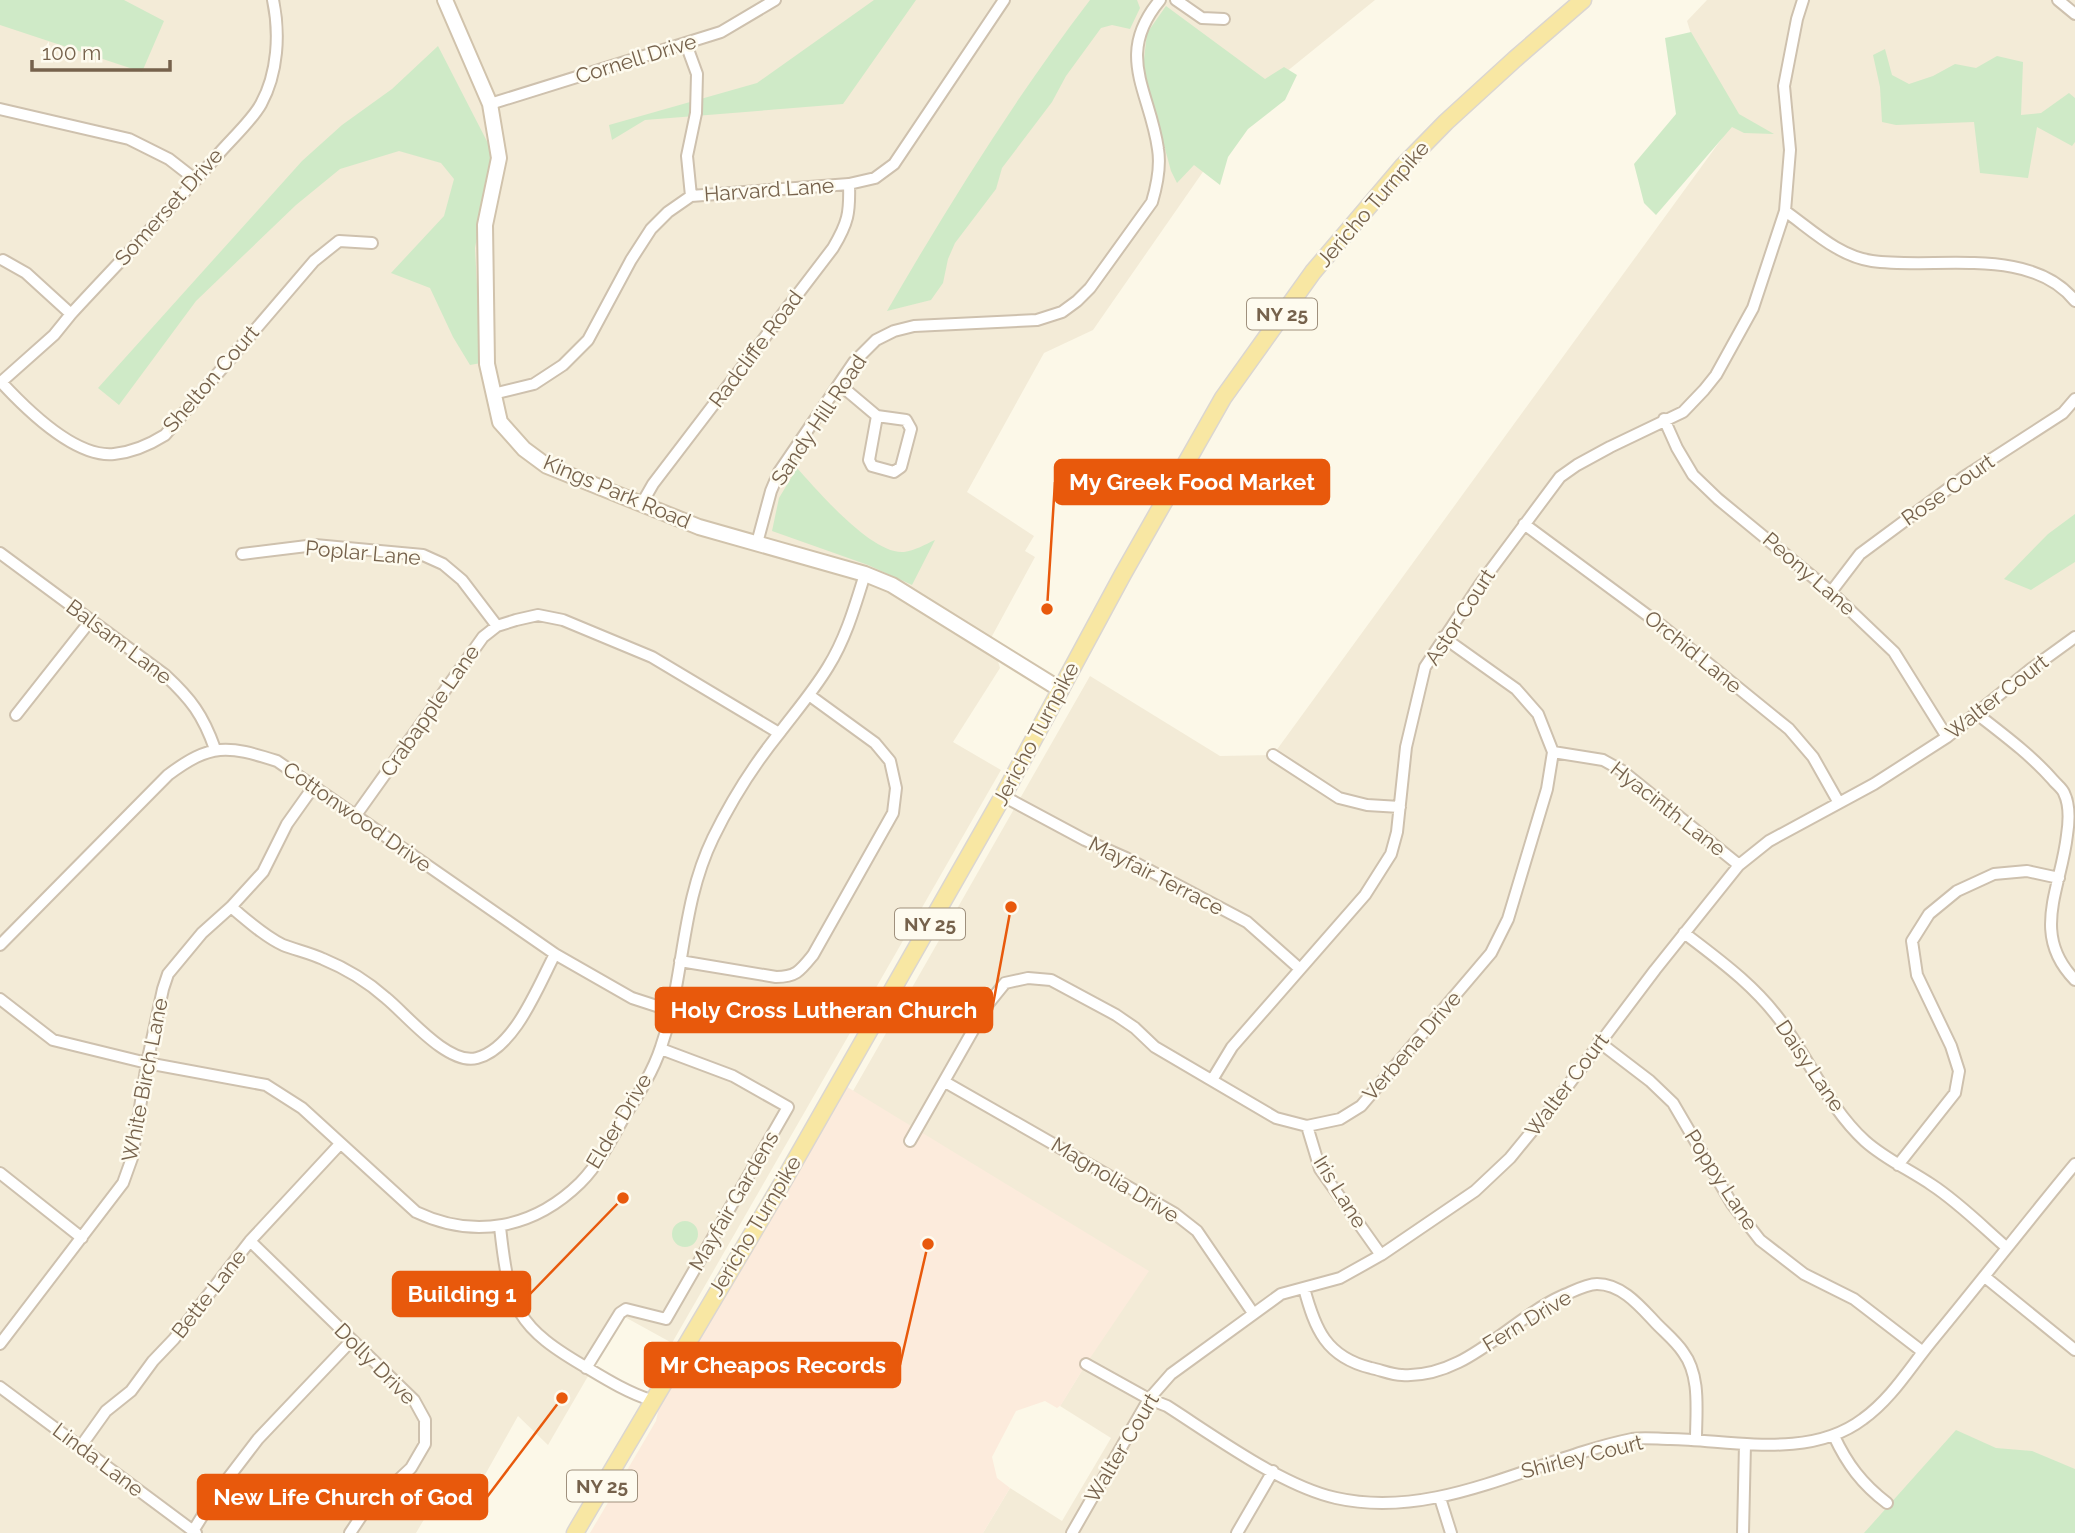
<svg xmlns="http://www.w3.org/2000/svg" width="2075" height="1533" font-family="Raleway,sans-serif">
<rect width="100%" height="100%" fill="#fcf8e8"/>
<path fill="#f3ebd7" d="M0,0H1375L1255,97L1093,330L1044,353L967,492L1034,536L1025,551L1035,557L991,638L1000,668L953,742L1001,770L672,1343L623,1316L548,1445L518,1416L463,1514L439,1494L416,1533H0Z
M1707,0H2075V1533H983L1010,1488L1062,1521L1111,1438L1060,1406L1086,1364L853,1091L1090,676L1220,756L1273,755L1723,137L1687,21Z"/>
<path fill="#fcebdc" d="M839,1082L1149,1271L1086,1364L1061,1405L1057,1408L1045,1401L1016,1411L992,1457L997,1478L1010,1488L983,1533H590L656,1421L665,1378Z"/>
<path fill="#cfeac7" d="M0,0H124L164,21L142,72L0,25Z
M874,0H916L843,104L645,120L612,140L609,125L757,83Z
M1090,0H1137L1140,8L1130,29L1112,25L1101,28L1066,76L1052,102L1002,168L996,189L955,243L948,259L943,283L931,300L887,311C949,204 1015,98 1090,0Z
M1166,6L1265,79L1284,67L1297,75L1285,100L1248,129L1228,157L1220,185L1194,165L1177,183L1171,171L1143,68L1147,33Z
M1691,32L1739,114L1774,134L1744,133L1732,127L1656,215L1644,203L1634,164L1676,114L1665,38Z
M438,46L493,153L475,248L481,363L470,365L453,337L430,288L391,273L444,216L454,179L441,163L399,151L340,169L296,205L196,301L119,405L98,388L302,161L342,125L392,89Z
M1885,49L1892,75L1909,84L1933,76L1955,64L1976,68L1997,56L2023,62L2021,115L2041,113L2069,93L2075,98V142L2072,146L2037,127L2028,178L1980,173L1974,122L1896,125L1882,122L1880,87L1873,55Z
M797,468C817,490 872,555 904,552C914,551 926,544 935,540L912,585L868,565L772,531L779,498Z
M2075,514V562L2031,590L2004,579L2048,534Z
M672 1234a13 13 0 1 1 26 0a13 13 0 1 1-26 0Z
M1956,1430L1996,1448L2032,1451L2075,1469V1533H1864Z"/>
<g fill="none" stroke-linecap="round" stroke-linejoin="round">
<defs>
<path id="street" d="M1176,0L1202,18L1224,19
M2058,0L2075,14
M686,44L697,74L696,113L687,156L691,196
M490,104L721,32L775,0
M0,109L129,139L169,159L196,180
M1785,211C1812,230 1838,256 1872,261C1935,270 2031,245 2075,301
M3,260L26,273L71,314
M1,382C26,409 75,458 114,454C134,452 149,445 165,435L314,261L339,241L372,243
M0,383L54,335L71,314C119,262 169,211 216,157C229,141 251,122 261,104C278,73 280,33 273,0
M839,384L877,416L869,460L872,466L894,472L901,467L911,429L906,420L877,416
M493,394L534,384L563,365L588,340L631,260L651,229L668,212L691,196L849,184L875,178L894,164L1004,0
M1664,419L1677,448L1693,475L1718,499L1831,592L1894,652L1947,737
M641,505L653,484L833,248C848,223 850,213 849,184
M1524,524L1662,626L1789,729L1813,757L1839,803
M757,543L771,491L779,472L854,362L876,340L894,331L914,326L1037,320L1062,312L1077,301L1090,288L1152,202C1157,185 1161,167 1158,149C1150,91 1114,55 1160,0
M0,553L165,675C191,699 203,715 215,749
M242,554L315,545L423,555L443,564L462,580L497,626
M1831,592L1860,554L1964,477L2063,413L2075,399
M1977,714C2004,735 2031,755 2053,780C2056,784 2062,788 2064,793C2070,805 2069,822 2067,835C2061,889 2030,934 2075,980
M16,715L91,620
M1553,752L1603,760L1621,770L1739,865
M1273,755L1339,798L1367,805L1400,807
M1003,796L1085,840L1126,858L1247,922L1300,969
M356,815L483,637L497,626L516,620L538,615L563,620L652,657L779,733
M231,907C247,920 264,936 283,945C296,950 310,953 323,959C345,968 368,982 386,998C406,1014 448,1066 477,1058C515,1048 538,986 555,954
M1684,933C1721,961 1758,988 1785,1027C1812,1065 1830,1109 1865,1141C1885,1159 1910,1170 1932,1185C1958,1202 1982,1226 2006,1247
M0,945L168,775C211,743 227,745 277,761L555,954L632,998L672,1011
M680,961L776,977C796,977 800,971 813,955L893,813L896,788L890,761L875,743L809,695
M0,999L53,1040L147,1063L266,1085L302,1108L416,1212C475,1240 534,1228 580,1183C598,1165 612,1139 624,1117C638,1095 653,1072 661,1047C685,978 680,906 713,838C731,801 755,763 781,731C797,710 814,690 828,667C846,638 855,606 865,574
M1599,1042L1650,1081L1673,1103L1732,1204L1760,1240L1804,1274L1854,1299L1923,1352
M1212,1080L1232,1047L1365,895L1391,854L1397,832L1406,747L1425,667L1481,583L1560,477L1577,465L1610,447L1683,412L1704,390L1716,375L1753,308L1785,211L1790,150L1784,86L1797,19L1803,0
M945,1082L1174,1213L1197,1231L1253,1313
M1307,1126L1320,1169L1381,1255
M910,1141L988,1004L1005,983L1028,978L1051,980L1116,1015L1135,1028L1155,1047L1276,1118L1307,1126L1340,1119L1361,1106L1491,953L1508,919L1547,789L1553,752L1538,714L1516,689L1443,637
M1898,1165L1955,1093L1959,1071L1951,1046L1917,975L1912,941L1929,914L1957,891L1994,874L2027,871L2059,878
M0,1173L82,1238
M500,1227C509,1309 516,1327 589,1369C609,1381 629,1393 651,1400
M250,1241L414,1400L425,1420V1444L411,1468L364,1512L350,1533
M1985,1277L2075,1350
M1304,1288C1315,1329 1326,1357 1371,1368C1381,1370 1392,1375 1402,1375C1465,1379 1509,1320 1562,1296C1572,1292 1586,1284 1597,1284C1621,1284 1639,1305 1654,1321C1663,1331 1675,1340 1683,1352C1701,1376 1696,1411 1696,1439
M0,1344L123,1183L132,1158L147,1063L163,989L168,974L202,933L231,907L263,872L287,824L314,786
M1086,1364L1149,1399L1167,1406C1214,1436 1282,1486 1336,1498C1438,1521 1534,1459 1632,1439C1644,1437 1658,1439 1670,1439C1732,1440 1809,1460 1863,1419C1891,1399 1909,1369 1930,1343C1979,1284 2026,1223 2075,1164
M586,1368L620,1313L626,1309L666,1319L788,1107L733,1076L661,1049
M0,1387L196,1533
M1834,1436C1847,1464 1862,1484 1887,1503
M81,1446L106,1411L131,1391L153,1361L174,1339L250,1241L340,1144
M1440,1498L1451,1533
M193,1531L216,1494L258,1439L352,1340
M1072,1533L1149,1399L1171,1374L1281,1294L1340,1278L1381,1255L1475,1191L1510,1158L1551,1108L1655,970L1739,865L1769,841L1874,784L1947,737L2031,669L2075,637
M1237,1533L1273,1471
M1743,1533L1745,1444"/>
<path id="secondary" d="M445,0L490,104L499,158L485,225L487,364L500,422L524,449L547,466L699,527L865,574L892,585L1061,690"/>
<path id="primary" d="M575,1533L784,1180L1003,796L1123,574L1223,398L1313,272L1403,166L1446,122L1515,59L1583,0"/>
</defs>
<use href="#street" stroke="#cec1ae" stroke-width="14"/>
<use href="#secondary" stroke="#d1c3ac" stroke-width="18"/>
<use href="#primary" stroke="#dbd6d0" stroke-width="19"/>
<use href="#street" stroke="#fff" stroke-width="10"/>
<use href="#secondary" stroke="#fff" stroke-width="14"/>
<use href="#primary" stroke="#f8e7a3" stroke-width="16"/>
</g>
<g text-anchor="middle" stroke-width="5" stroke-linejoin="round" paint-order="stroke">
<g fill="#fefbef" stroke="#9f907d" stroke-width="2">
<rect x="1247" y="298.5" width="70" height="31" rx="5"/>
<rect x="895" y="908.5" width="70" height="31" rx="5"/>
<rect x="567" y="1470.5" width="70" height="31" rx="5"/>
</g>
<g font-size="19" font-weight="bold" fill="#76624c">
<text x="1282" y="321">NY 25</text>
<text x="930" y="931">NY 25</text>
<text x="602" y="1493">NY 25</text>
</g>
<g font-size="21" fill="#76624c" stroke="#fefbef">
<text transform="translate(636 59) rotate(-17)" y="7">Cornell Drive</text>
<text transform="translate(769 190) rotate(-4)" y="7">Harvard Lane</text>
<text transform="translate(1373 204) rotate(-49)" y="7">Jericho Turnpike</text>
<text transform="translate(169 207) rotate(-48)" y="7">Somerset Drive</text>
<text transform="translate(756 349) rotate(-53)" y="7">Radcliffe Road</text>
<text transform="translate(211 379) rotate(-49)" y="7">Shelton Court</text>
<text transform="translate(819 420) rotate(-56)" y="7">Sandy Hill Road</text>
<text transform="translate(1948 490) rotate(-35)" y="7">Rose Court</text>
<text transform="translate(617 492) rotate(23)" y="7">Kings Park Road</text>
<text transform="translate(363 553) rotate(5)" y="7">Poplar Lane</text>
<text transform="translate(1809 574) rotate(41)" y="7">Peony Lane</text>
<text transform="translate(1460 617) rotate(-57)" y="7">Astor Court</text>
<text transform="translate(119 642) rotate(37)" y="7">Balsam Lane</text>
<text transform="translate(1693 652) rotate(39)" y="7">Orchid Lane</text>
<text transform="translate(1997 697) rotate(-38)" y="7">Walter Court</text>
<text transform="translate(430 711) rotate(-55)" y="7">Crabapple Lane</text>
<text transform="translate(1036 734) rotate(-62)" y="7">Jericho Turnpike</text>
<text transform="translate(1668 809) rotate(38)" y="7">Hyacinth Lane</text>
<text transform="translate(357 817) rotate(35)" y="7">Cottonwood Drive</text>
<text transform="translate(1156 876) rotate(27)" y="7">Mayfair Terrace</text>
<text transform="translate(1412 1046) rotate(-49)" y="7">Verbena Drive</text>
<text transform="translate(1810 1066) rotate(56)" y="7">Daisy Lane</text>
<text transform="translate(145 1080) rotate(-79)" y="7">White Birch Lane</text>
<text transform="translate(1567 1085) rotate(-53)" y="7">Walter Court</text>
<text transform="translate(619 1121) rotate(-59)" y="7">Elder Drive</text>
<text transform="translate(1115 1180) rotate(31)" y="7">Magnolia Drive</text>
<text transform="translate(1721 1180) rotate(57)" y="7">Poppy Lane</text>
<text transform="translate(1340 1192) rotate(58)" y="7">Iris Lane</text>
<text transform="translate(734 1201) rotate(-60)" y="7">Mayfair Gardens</text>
<text transform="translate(755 1226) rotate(-59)" y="7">Jericho Turnpike</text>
<text transform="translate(209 1294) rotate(-52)" y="7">Bette Lane</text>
<text transform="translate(1527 1321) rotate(-31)" y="7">Fern Drive</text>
<text transform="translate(375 1364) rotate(45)" y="7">Dolly Drive</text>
<text transform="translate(1122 1448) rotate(-59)" y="7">Walter Court</text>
<text transform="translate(1582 1457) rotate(-14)" y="7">Shirley Court</text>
<text transform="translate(98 1460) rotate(37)" y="7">Linda Lane</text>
</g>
</g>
<path fill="none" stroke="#e8590c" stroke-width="2.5" d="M1047 609L1055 482M1011 907L992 1010M623 1198L530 1294M928 1244L900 1365M562 1398L487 1497"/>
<g fill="#e8590c" stroke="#fefbef" stroke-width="2.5">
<circle cx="1047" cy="609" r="7"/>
<circle cx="1011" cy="907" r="7"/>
<circle cx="623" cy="1198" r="7"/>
<circle cx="928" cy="1244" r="7"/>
<circle cx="562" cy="1398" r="7"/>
</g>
<g fill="#e8590c" stroke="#e8590c" stroke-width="2.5">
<rect x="1055" y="460" width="274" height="44" rx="7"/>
<rect x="656" y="988" width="336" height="44" rx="7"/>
<rect x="393" y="1272" width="137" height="44" rx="7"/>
<rect x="645" y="1343" width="255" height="44" rx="7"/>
<rect x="198" y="1475" width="289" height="44" rx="7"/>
</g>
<g font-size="23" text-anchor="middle" font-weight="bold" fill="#fff">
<text x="1192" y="490">My Greek Food Market</text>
<text x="824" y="1018">Holy Cross Lutheran Church</text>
<text x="462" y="1302">Building 1</text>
<text x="773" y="1373">Mr Cheapos Records</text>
<text x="343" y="1505">New Life Church of God</text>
</g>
<path d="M32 60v10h138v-10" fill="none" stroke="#76624c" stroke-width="3.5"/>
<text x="42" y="60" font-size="21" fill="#76624c" stroke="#fefbef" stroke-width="5" paint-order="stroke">100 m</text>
</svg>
